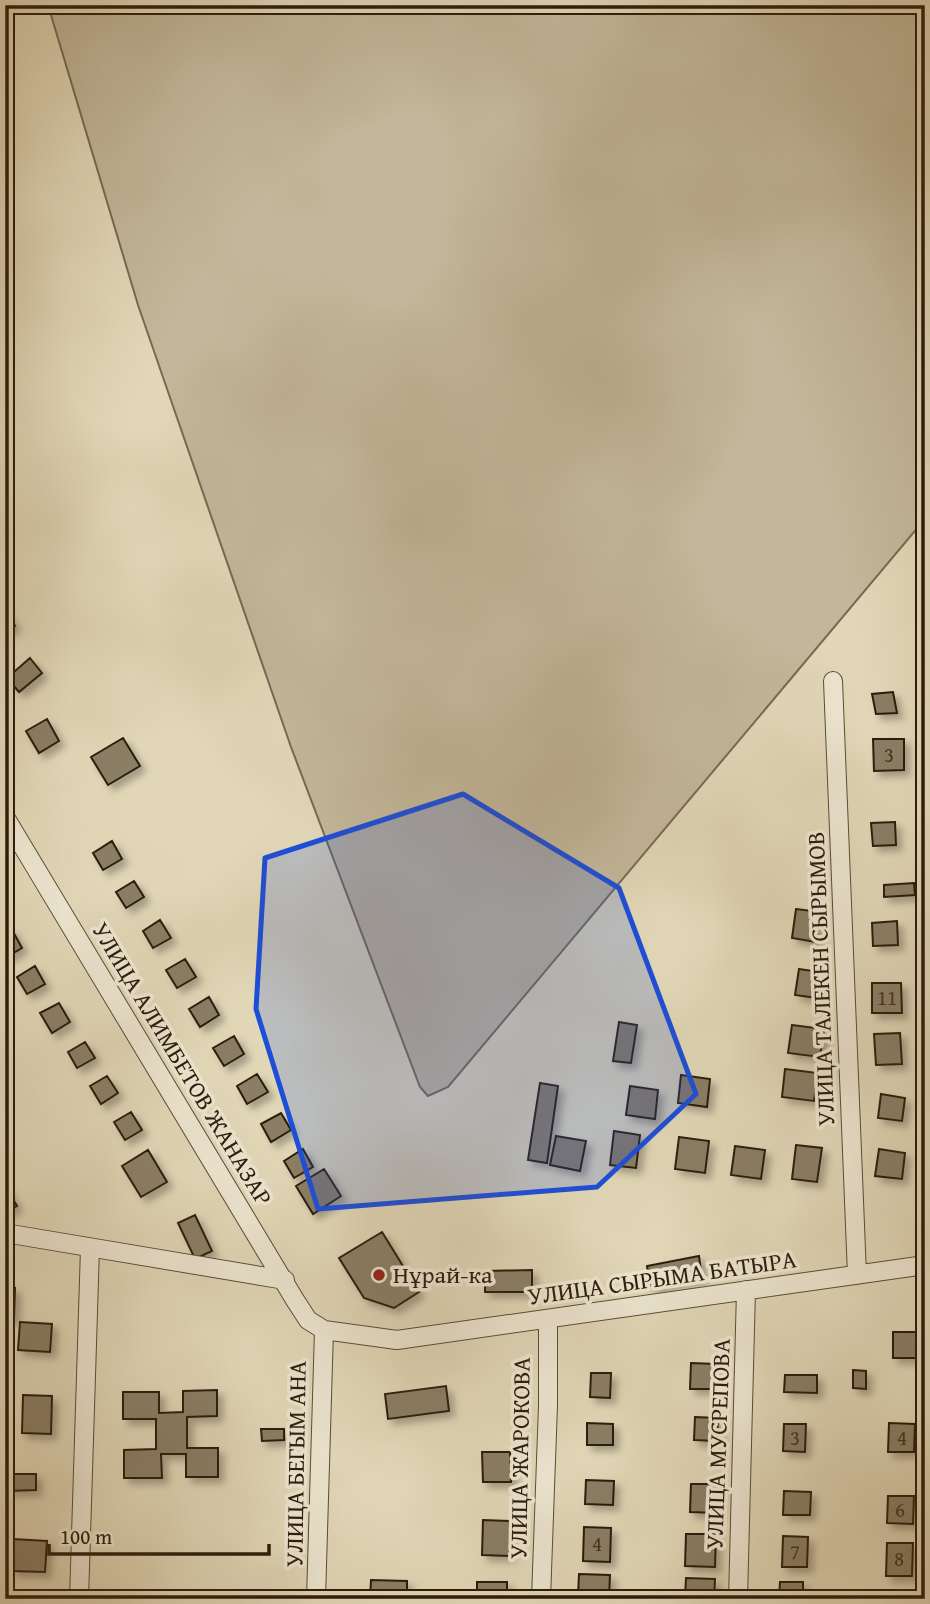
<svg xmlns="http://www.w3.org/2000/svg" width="930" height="1604" font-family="'Gentium Book Plus',serif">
<defs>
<filter id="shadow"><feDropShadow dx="5.5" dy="5.5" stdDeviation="3.5" flood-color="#0004"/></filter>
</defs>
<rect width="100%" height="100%" fill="#e1d7b7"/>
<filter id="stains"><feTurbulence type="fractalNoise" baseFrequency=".00286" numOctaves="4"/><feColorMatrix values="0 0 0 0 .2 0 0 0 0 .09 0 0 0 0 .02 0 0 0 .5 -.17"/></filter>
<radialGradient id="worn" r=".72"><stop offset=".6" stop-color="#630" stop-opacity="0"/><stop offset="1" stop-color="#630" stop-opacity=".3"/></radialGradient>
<path fill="#c2b79a" stroke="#776a53" stroke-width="2" d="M48,5H925V519L448,1087L428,1096L420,1087L291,747L138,305Z"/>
<path fill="#8a7e65" stroke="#2c1d0c" stroke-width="2" filter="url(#shadow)" d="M5,609L15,626L5,632Z
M30,658L42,673L19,692L7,678Z
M893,692L897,713L876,714L872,694Z
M47,719L59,741L39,753L26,731Z
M123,738L140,766L108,785L91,757Z
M873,739H904V770L874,771Z
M895,822L896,845L873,846L871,823Z
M112,841L122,859L103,870L93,853Z
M134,881L144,897L126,908L116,892Z
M914,883L915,895L884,897V885Z
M796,909L820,912L816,942L792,938Z
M160,920L171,938L153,948L143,931Z
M897,921L898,945L873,946L872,923Z
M11,928L22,948L5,958V932Z
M185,959L196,977L177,988L166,970Z
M35,966L45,984L27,994L17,977Z
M799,969L820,972L817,998L795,995Z
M872,983H901L902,1013H872Z
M209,997L219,1015L200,1027L189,1009Z
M59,1003L70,1022L52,1033L40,1013Z
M619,1022L637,1025L631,1063L613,1061Z
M792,1025L824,1029L820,1057L788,1053Z
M900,1033L902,1064L876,1065L874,1034Z
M234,1036L244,1054L224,1066L213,1048Z
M85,1042L95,1058L77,1068L68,1052Z
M785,1069L818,1073L814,1101L782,1097Z
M257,1074L268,1092L247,1104L237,1086Z
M681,1075L710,1079L707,1107L678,1103Z
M107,1076L118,1093L101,1104L90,1086Z
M540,1083L558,1086L547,1163L528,1160Z
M630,1086L658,1090L655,1119L626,1115Z
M881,1094L905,1098L902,1121L878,1118Z
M131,1112L142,1130L125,1140L114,1122Z
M281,1113L291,1130L271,1142L261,1124Z
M614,1131L640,1135L636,1168L610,1165Z
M556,1136L586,1141L580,1171L550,1165Z
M679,1137L709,1141L705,1173L675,1169Z
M796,1145L822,1148L817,1182L792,1179Z
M735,1146L765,1150L761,1179L731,1175Z
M303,1149L313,1167L294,1178L284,1161Z
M879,1149L905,1153L902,1179L875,1176Z
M148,1150L167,1182L141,1197L122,1166Z
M324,1169L341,1196L313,1214L296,1186Z
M5,1186L17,1206L5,1213Z
M195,1215L212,1251L195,1259L178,1223Z
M382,1232L419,1292L394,1308L364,1298L339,1258Z
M699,1256L702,1278L650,1287L647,1266Z
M532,1270V1292H485V1271Z
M5,1287L15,1288L14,1319L5,1318Z
M20,1322L52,1324L50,1352L18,1350Z
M893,1332H921L920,1358H893Z
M691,1363L716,1364L715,1389H690Z
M853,1370L866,1371V1389L853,1388Z
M591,1373H611L610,1398L590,1397Z
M785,1375H817V1393L784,1392Z
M446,1386L449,1411L388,1419L385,1394Z
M217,1390V1416L187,1417V1448H218V1477H186V1454H161L162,1478H124V1450L156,1449V1419H123V1392H159V1413L183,1412V1391Z
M23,1395L52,1396L51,1434L22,1433Z
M695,1417L718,1418L717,1441L694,1440Z
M587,1423L613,1424V1445H587Z
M889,1423L915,1424L914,1452H888Z
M784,1424H806L805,1452L783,1451Z
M261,1429H284V1440L262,1441Z
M482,1452H510L511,1482H483Z
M8,1474H36V1490L8,1491Z
M586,1480L614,1481L613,1505L585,1504Z
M691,1484H718L717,1513L690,1512Z
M784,1491L811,1492L810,1515H783Z
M888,1496H914L913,1524L887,1523Z
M483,1520L509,1521V1556L482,1555Z
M584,1527L611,1528L610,1562L583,1561Z
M686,1534H716L715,1567L685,1566Z
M783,1536L808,1537L807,1567H782Z
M13,1539L47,1541L45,1572L11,1571Z
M887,1543H913L912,1576H886Z
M579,1574L610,1575L609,1597L578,1596Z
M686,1578L715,1579L714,1599H685Z
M371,1580L407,1581V1599H370Z
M477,1582H507V1599H477Z
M780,1582H803V1599H779Z
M165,1595H197V1599H165Z"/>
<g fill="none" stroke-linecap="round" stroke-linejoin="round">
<defs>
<path id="minor" d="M833,681L857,1275
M5,817L295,1300L308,1320L324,1330L397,1340L925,1265
M5,1233L285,1280
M79,1599L90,1248
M316,1599L324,1330
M541,1599L548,1405V1319
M738,1599L746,1290"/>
</defs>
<use href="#minor" stroke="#594c37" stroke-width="20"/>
<use href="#minor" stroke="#ece5d0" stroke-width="18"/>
</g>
<path fill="#1d4ed8" fill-opacity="0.2" stroke="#1d4ed8" stroke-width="5" stroke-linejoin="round" d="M463,794L619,888L696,1094L597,1187L318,1209L256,1009L265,858Z"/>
<circle fill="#8f2418" stroke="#ece5d0" stroke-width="2.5" cx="379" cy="1275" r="7"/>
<g text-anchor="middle" stroke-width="7" stroke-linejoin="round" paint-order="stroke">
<g font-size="21" fill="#443522">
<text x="889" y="762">3</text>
<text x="887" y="1005">11</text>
<text x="795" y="1445">3</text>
<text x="902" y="1445">4</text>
<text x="900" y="1517">6</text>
<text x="597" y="1551">4</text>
<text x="795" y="1559">7</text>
<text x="899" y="1566">8</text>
</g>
<g font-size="24" fill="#2c1d0c" stroke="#ece5d0">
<text transform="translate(821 979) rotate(-92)" y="8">УЛИЦА ТАЛЕКЕН СЫРЫМОВ</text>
<text transform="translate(182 1064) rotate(59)" y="8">УЛИЦА АЛИМБЕТОВ ЖАНАЗАР</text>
<text transform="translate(662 1278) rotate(-8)" y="8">УЛИЦА СЫРЫМА БАТЫРА</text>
<text transform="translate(718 1444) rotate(-88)" y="8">УЛИЦА МУСРЕПОВА</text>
<text transform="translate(520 1458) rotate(-89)" y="8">УЛИЦА ЖАРОКОВА</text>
<text transform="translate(296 1464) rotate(-89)" y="8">УЛИЦА БЕГЫМ АНА</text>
</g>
<g font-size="24" fill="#2c1d0c" stroke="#ece5d0" text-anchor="start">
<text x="393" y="1283">Нұрай-ка</text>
</g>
</g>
<rect width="930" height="1604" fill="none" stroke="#e1d7b7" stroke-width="28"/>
<rect x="7" y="7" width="916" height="1590" fill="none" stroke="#2c1d0c" stroke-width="3.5"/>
<rect x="14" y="14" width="902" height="1576" fill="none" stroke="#2c1d0c" stroke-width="2"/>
<path d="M49 1544v10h220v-10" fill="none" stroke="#2c1d0c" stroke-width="3.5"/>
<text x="60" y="1544" font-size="21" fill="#2c1d0c" stroke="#ece5d0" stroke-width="5" paint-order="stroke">100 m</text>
<rect width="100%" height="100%" filter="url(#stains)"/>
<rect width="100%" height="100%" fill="url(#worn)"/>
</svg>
